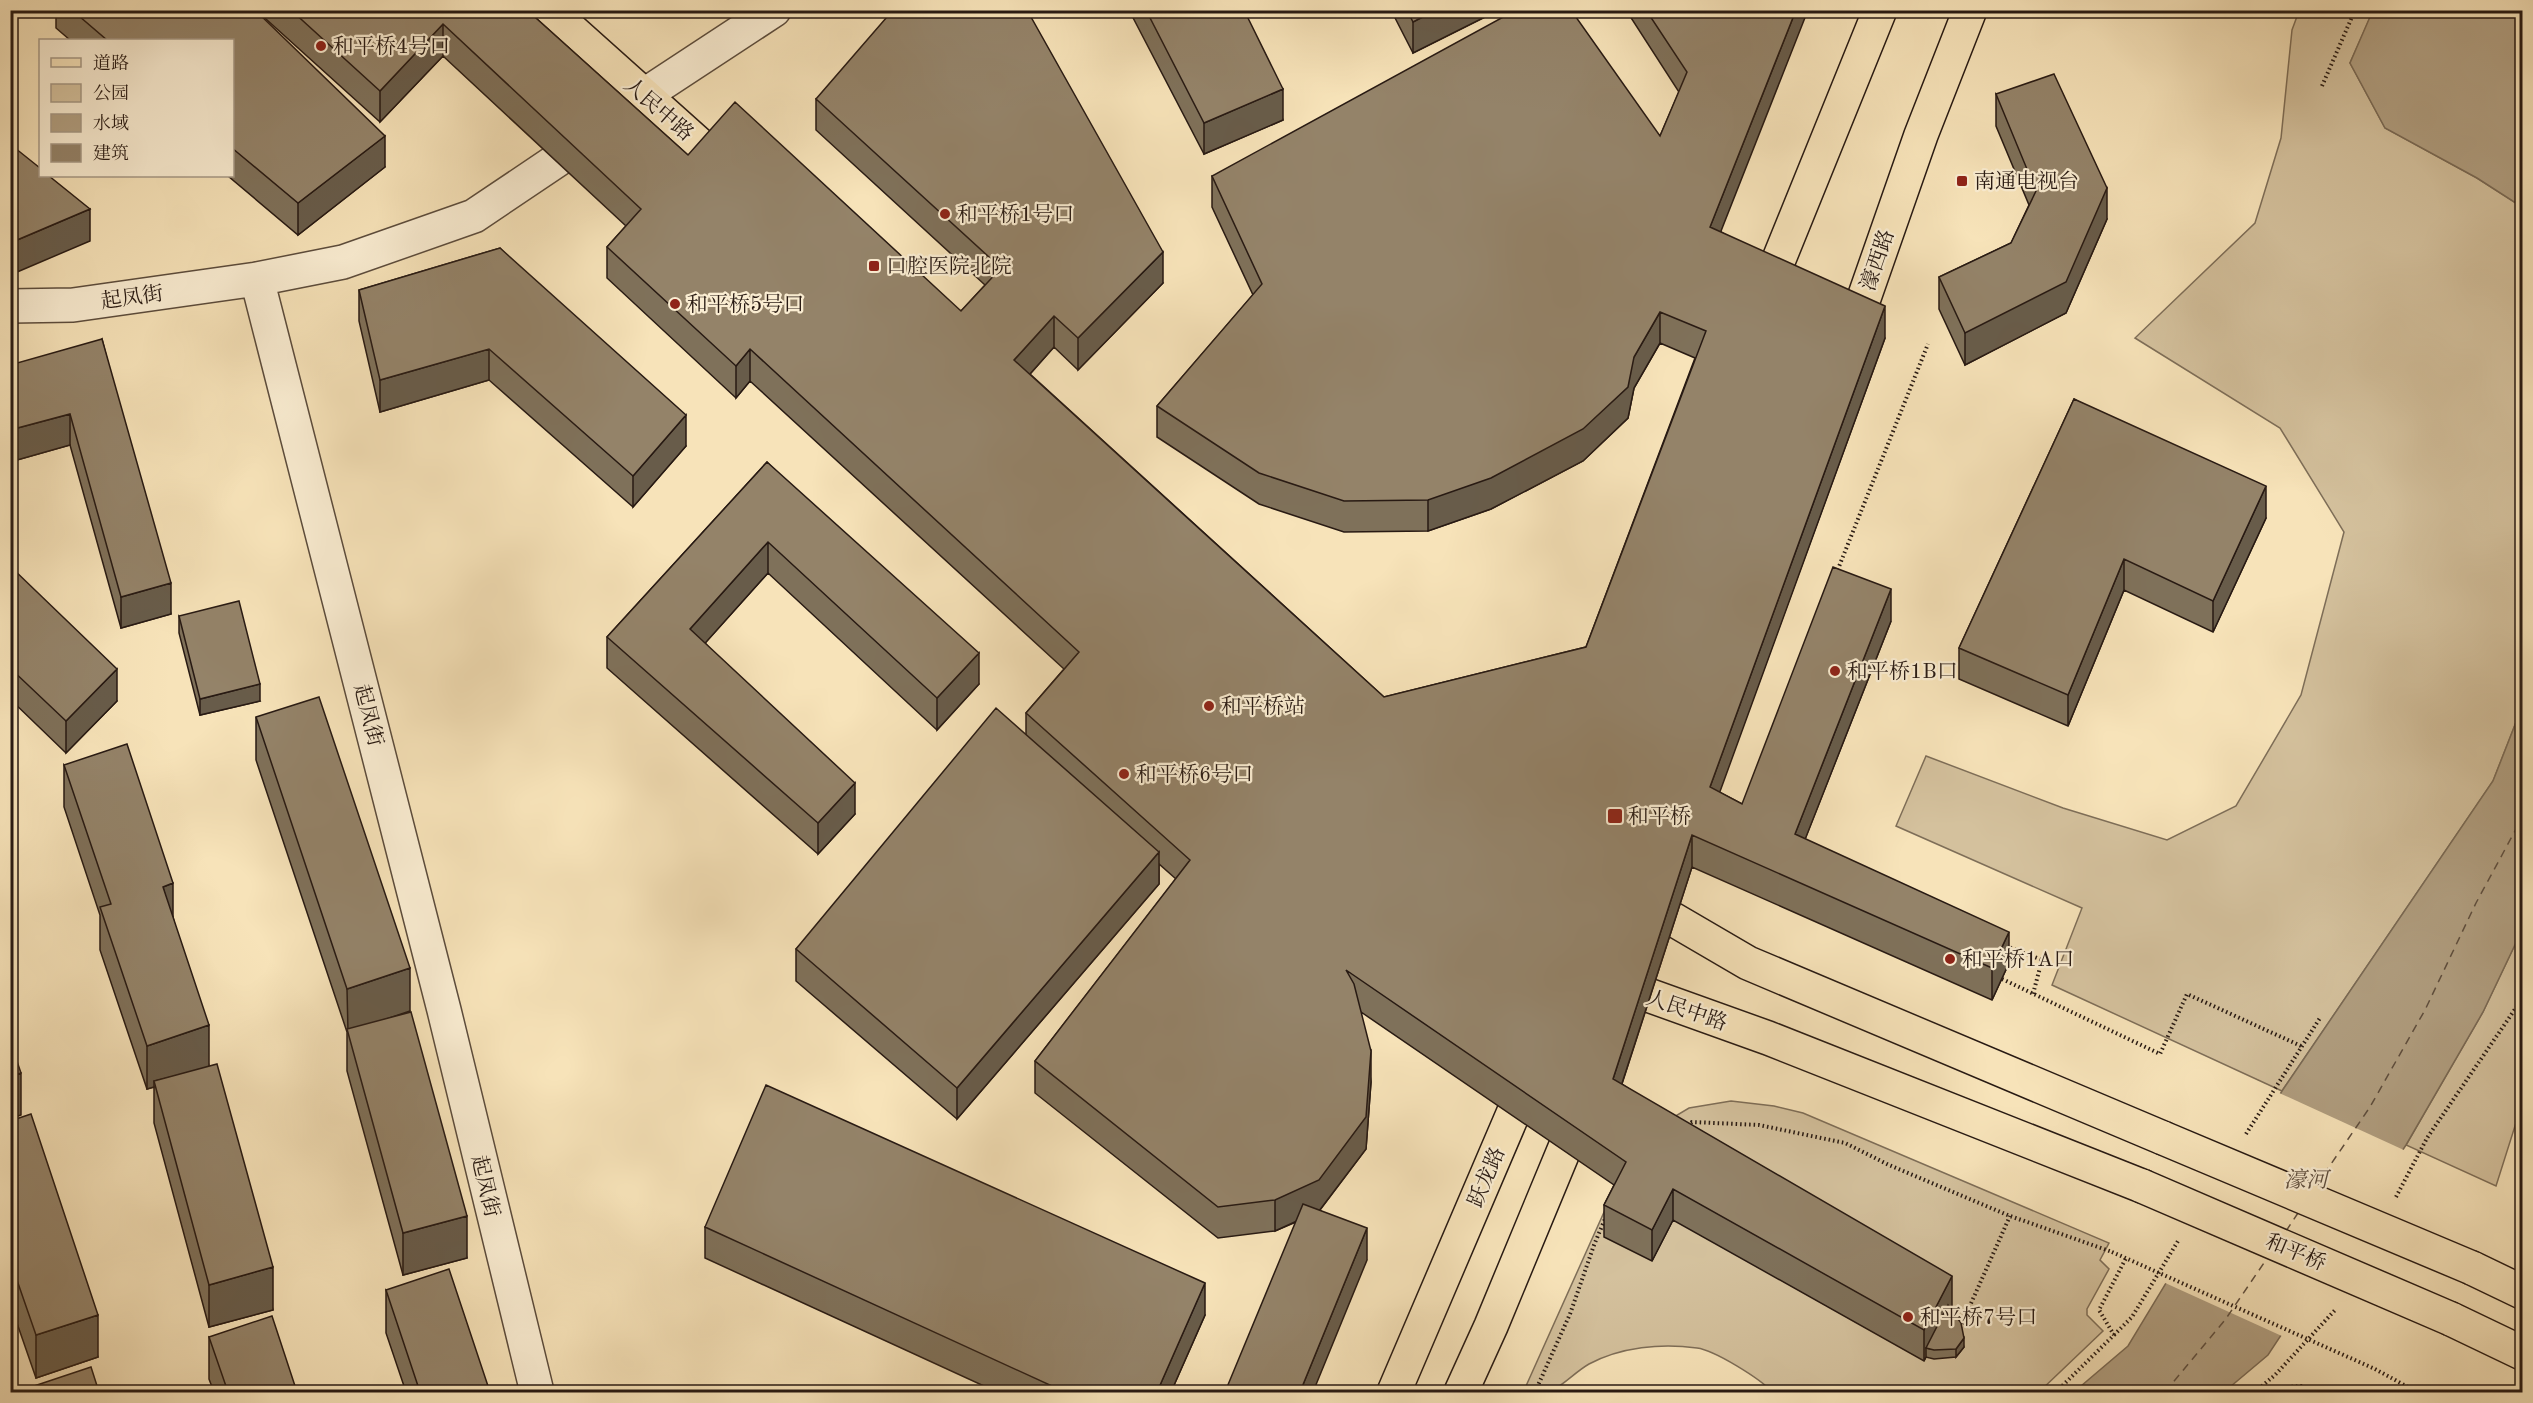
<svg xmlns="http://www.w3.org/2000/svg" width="2533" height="1403" font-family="'Old Standard TT','Noto Serif SC',serif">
<rect width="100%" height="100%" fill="#f7e3b9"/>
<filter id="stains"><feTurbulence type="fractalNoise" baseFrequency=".00333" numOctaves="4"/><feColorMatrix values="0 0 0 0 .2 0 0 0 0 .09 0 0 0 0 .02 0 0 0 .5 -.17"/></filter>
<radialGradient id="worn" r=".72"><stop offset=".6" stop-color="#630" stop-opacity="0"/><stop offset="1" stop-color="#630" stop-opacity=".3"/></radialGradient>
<path fill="#d4c19d" stroke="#7e6e58" stroke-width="1.5" d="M2299,11H2373L2350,63L2385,128L2477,178L2516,203L2522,212V707L2493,781L2282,1091L2052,985L2082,908L1896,826L1926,756L2063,808L2167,840L2236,806L2301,695L2344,532L2280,428L2135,338L2255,223L2281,138L2292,30Z
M2522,930V1104L2496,1186L2406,1145L2483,1012Z
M1731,1101L1774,1106L1803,1113L2109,1243L2100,1260L2109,1269L2087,1309V1315L2103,1331L2039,1392H1772C1761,1379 1714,1350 1697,1348C1661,1343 1621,1347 1589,1364C1575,1372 1564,1385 1551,1391C1542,1396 1533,1391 1526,1386L1627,1161L1657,1127L1689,1108Z"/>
<path fill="#b19f81" stroke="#7a6a55" stroke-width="1.5" d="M2373,10L2522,11V212L2516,203L2477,178L2385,128L2350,63Z
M2522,707V930L2483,1012L2406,1145L2268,1355L2224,1392H2074L2128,1346L2282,1091L2493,781Z"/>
<path fill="#f7e3b9" d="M2277,1092L2406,1151L2284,1337L2163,1282Z"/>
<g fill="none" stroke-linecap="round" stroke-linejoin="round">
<path stroke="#5f4f3f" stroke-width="1.5" stroke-dasharray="8 6" stroke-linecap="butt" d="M2316,1186L2370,1107L2425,1010L2476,903L2522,818
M2286,1231L2298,1213
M2165,1392L2225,1320L2268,1257"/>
<defs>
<path id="minor" d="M643,96L774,10
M257,279L343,262L474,216L584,142
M10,306L73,305L257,279L444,1010L537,1392"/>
<path id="primary" d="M549,10L731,173
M1762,301L1880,10
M1850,338L1921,135L1970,10
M1635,897L1748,963L2163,1138
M1609,981L1768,1038L2142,1186
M2472,1268L2522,1292
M2451,1319L2522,1353
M1394,1392L1530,1074
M1461,1392L1491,1326L1581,1109"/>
</defs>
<use href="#minor" stroke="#5c4c3c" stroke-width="36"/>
<use href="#primary" stroke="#281a13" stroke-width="36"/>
<path stroke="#281a13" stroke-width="4" stroke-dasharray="1.5 3" stroke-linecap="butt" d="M2322,86L2355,10
M1836,574L1928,344
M2006,946L2042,960L2033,994
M1998,977L2160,1054L2187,994L2301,1046
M1687,1125L1692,1122L1759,1125L1845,1143L1889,1165L2010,1216L2112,1252
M2246,1134L2320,1018
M2396,1197L2427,1138L2522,999
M1960,1328L2010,1216
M2114,1335L2132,1317L2178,1241
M2375,1369L2417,1392
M2260,1389L2301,1386L2323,1392
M1535,1392L1570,1314L1594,1245L1605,1219
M2056,1392L2114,1335L2099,1310L2126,1258
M2255,1392L2275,1375L2336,1309"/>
<use href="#minor" stroke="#faedd2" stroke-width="33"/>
<use href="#primary" stroke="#f7e3b9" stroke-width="33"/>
<defs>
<path id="primary-bridge" d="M2163,1138L2472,1268
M2142,1186L2451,1319"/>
</defs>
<use href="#primary-bridge" stroke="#281a13" stroke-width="36" stroke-linecap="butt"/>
<path stroke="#281a13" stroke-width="4" stroke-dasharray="1.5 3" stroke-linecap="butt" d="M2112,1252L2375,1369"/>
<use href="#primary-bridge" stroke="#f7e3b9" stroke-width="33"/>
</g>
<path fill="#7f715a" stroke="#281a13" stroke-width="1.5" d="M56,10H255L385,167L298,235L228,176H232V40H70L56,28Z
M256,10H379L381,12L527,10L688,155L961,311L985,285L816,130V99L1163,283L1078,370L1054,347L1030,374L1384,697L1586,647L1695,358L1660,343L1634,388L1628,418L1583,461L1491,509L1428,531L1344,532L1259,504L1157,437V406L1253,295L1212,207V176L1660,136L1679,92L1626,10H1709L1721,232L1885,338L1719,792L1742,804L1891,621L1805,839L2009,963L1992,1000L1692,867L1622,1084L1952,1307L1951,1309L1964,1347L1956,1357L1934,1359L1926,1357L1924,1361L1673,1220L1652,1261L1604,1237V1205L1614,1185L1361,1012L1371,1082L1366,1149L1320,1210L1367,1260L1296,1222L1275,1231L1218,1238L1035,1093V1061L1176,879L1159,864V884L957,1119L796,981V949L1026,735V713L1064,669L750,381L736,398L607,278V247L626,226L443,56L380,122Z
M1129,10H1244L1283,120L1204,154Z
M1391,10H1489V15L1413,53Z
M2230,10H2245L2243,15Z
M1996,94L2107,219L2066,313L1965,365L1939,309V277L2011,243L2029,205L1996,126Z
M500,248L686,446L633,507L489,380L380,412L359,321V290Z
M102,339L171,614L121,628L70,445L10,462Z
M2074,399L2266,518L2213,632L2124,590L2068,726L1959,679V648Z
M767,462L979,684L937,730L768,573L705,643L855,814L818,854L607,668V637Z
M10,566L117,701L66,753L10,699Z
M179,616L260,701L200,715L179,633Z
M256,717L410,1011L394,1016L467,1258L403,1275L347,1071V1032L256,760Z
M64,765L173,917L209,1066L273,1310L209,1327L154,1123V1087L147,1089L100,950V915L64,807Z
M10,1121L98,1357L36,1378L10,1303Z
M705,1227L1205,1315L1171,1392H997L705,1258Z
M386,1290L490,1392H406L386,1333Z
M209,1337L297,1392H214L209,1379Z"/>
<path fill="#685c4a" stroke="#281a13" stroke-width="1.5" d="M1436,10H1489V15L1413,53V22Z
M1796,10H1808L1710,259V227Z
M443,24V56L380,122V91Z
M1283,89V120L1204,154V123Z
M385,136V167L298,235V203Z
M2107,188V219L2066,313L1965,365V333Z
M90,209V241L10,275V243Z
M1163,252V283L1078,370V338Z
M1885,306V338L1710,819V787Z
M1660,312V343L1634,388L1628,418L1583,461L1491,509L1428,531V500L1634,357Z
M1054,316V347L1014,392V360Z
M489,349V380L380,412V380Z
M750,349V381L736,398V366Z
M70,414V445L10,462V430Z
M686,415V446L633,507V476Z
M2266,486V518L2213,632V601Z
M768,542V573L690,660V629Z
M2124,559V590L2068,726V695Z
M171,583V614L121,628V597Z
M1891,589V621L1795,865V834Z
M979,653V684L937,730V698Z
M117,669V701L66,753V721Z
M260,684V701L200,715V699Z
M855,783V814L818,854V823Z
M1692,835V867L1613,1111V1079Z
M1159,852V884L957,1119V1088Z
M173,883V926L163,887Z
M2009,932V963L1992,1000V968Z
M410,968V1011L348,1032L347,989Z
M209,1025V1068L154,1081V1087L147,1089V1046Z
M1371,1051V1082L1366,1149L1319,1211L1275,1231V1200Z
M21,1073V1115L10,1119V1076Z
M1673,1189V1220L1652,1261V1230Z
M467,1216V1258L403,1275V1233Z
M1367,1228V1260L1313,1392H1300Z
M273,1267V1310L209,1327V1285Z
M1952,1276V1307L1930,1349L1926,1348V1357L1924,1361V1330Z
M1205,1283V1315L1171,1392H1157Z
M98,1315V1357L36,1378V1335Z
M1964,1338V1347L1956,1357V1349Z"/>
<path fill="#948369" stroke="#281a13" stroke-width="1.5" d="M72,10H255L385,136L298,203L232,148V40H107Z
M291,10H379L381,12L382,10H527L688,155L735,102L961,311L1001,268L816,99L893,10H1027L1163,252L1078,338L1054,316L1014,360L1384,697L1586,647L1706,331L1660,312L1634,357L1628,387L1583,429L1491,478L1428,500L1344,501L1259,473L1157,406L1262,284L1212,176L1516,10H1571L1660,136L1687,72L1646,10H1709L1711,14L1712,10H1796L1710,227L1885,306L1710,787L1742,804L1833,567L1891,589L1795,834L2009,932L1992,968L1692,835L1613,1079L1952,1276L1924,1330L1673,1189L1652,1230L1604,1205L1626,1162L1346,970L1354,984L1371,1051L1366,1117L1319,1180L1275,1200L1218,1207L1035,1061L1190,860L1026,713L1079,652L750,349L736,366L607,247L641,209L443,24L380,91Z
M1146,10H1244L1283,89L1204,123Z
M1407,10H1436L1413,22Z
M2054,74L2107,188L2066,282L1965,333L1939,277L2011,243L2036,191L1996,94Z
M10,144L40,168V176H49L90,209L10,243Z
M500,248L686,415L633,476L489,349L380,380L359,290Z
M102,339L171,583L121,597L70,414L10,430V365Z
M2074,399L2266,486L2213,601L2124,559L2068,695L1959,648Z
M767,462L979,653L937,698L768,542L690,629L855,783L818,823L607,637Z
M10,566L117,669L66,721L10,668Z
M239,601L260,684L200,699L179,616Z
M319,697L410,968L347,989L256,717Z
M996,708L1159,852L957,1088L796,949Z
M127,744L173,883L163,887L209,1025L147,1046L100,907L111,904L64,765Z
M411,1012L467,1216L403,1233L347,1029Z
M10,1041L21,1073L10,1076Z
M217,1064L273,1267L209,1285L154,1081Z
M766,1085L1205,1283L1157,1392H1065L705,1227Z
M31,1114L98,1315L36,1335L10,1260V1121Z
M1303,1204L1367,1228L1300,1392H1225Z
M449,1269L490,1392H420L386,1290Z
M1948,1305L1961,1323L1964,1338L1956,1349L1934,1350L1926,1348Z
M272,1316L297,1392H228L209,1337Z
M91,1367L99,1392H29L28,1388Z"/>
<g fill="#8f2418" stroke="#faedd2" stroke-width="2">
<circle cx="321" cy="46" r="6"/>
<rect x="1956" y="175" width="12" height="12" rx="3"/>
<circle cx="945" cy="214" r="6"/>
<rect x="868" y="260" width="12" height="12" rx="3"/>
<circle cx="675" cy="304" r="6"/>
<circle cx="1835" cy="671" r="6"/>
<circle cx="1209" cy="706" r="6"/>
<circle cx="1124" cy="774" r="6"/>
<rect x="1607" y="808" width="16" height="16" rx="3"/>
<circle cx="1950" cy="959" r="6"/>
<circle cx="1908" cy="1317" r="6"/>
</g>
<g text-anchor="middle" stroke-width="4.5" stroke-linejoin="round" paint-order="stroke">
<g font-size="21" fill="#281a13" stroke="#faedd2" text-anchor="start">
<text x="333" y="53">和平桥4号口</text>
<text x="1974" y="188">南通电视台</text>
<text x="957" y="221">和平桥1号口</text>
<text x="886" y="273">口腔医院北院</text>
<text x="687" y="311">和平桥5号口</text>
<text x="1847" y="678">和平桥1B口</text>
<text x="1221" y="713">和平桥站</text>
<text x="1136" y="781">和平桥6号口</text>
<text x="1628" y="823">和平桥</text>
<text x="1962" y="966">和平桥1A口</text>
<text x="1920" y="1324">和平桥7号口</text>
</g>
<g font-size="21" fill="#281a13" stroke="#faedd2">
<text transform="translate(659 109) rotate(41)" y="7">人民中路</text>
<text transform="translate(1877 260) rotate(-71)" y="7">濠西路</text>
<text transform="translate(132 297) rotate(-8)" y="7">起凤街</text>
<text transform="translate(369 715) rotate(76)" y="7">起凤街</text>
<text transform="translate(1687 1010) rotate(19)" y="7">人民中路</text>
<text transform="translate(1486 1177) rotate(-67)" y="7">跃龙路</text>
<text transform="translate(486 1186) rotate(77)" y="7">起凤街</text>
<text transform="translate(2296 1252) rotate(23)" y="7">和平桥</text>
</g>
<g font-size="22" font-style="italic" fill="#5f4f3f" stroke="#faedd2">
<text x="2306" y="1187">濠河</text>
</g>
</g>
<rect width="2533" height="1403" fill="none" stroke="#f7e3b9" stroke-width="36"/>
<rect x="12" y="12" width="2509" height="1379" fill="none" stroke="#281a13" stroke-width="3"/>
<rect x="18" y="18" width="2497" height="1367" fill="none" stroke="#281a13" stroke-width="1.5"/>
<rect x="39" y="39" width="195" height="138" fill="#faedd2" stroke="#a69986" stroke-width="1.5"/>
<rect x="51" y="58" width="30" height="9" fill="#f7e3b9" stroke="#a69986" stroke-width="1.5"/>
<text x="93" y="69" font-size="18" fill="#281a13">道路</text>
<rect x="51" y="84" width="30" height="18" fill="#d4c19d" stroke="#a69986" stroke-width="1.5"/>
<text x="93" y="99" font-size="18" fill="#281a13">公园</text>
<rect x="51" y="114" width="30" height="18" fill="#b19f81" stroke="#a69986" stroke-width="1.5"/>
<text x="93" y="129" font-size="18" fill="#281a13">水域</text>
<rect x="51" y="144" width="30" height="18" fill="#948369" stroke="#a69986" stroke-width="1.5"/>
<text x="93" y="159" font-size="18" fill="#281a13">建筑</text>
<rect width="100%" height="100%" filter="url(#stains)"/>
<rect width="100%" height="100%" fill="url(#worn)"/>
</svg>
